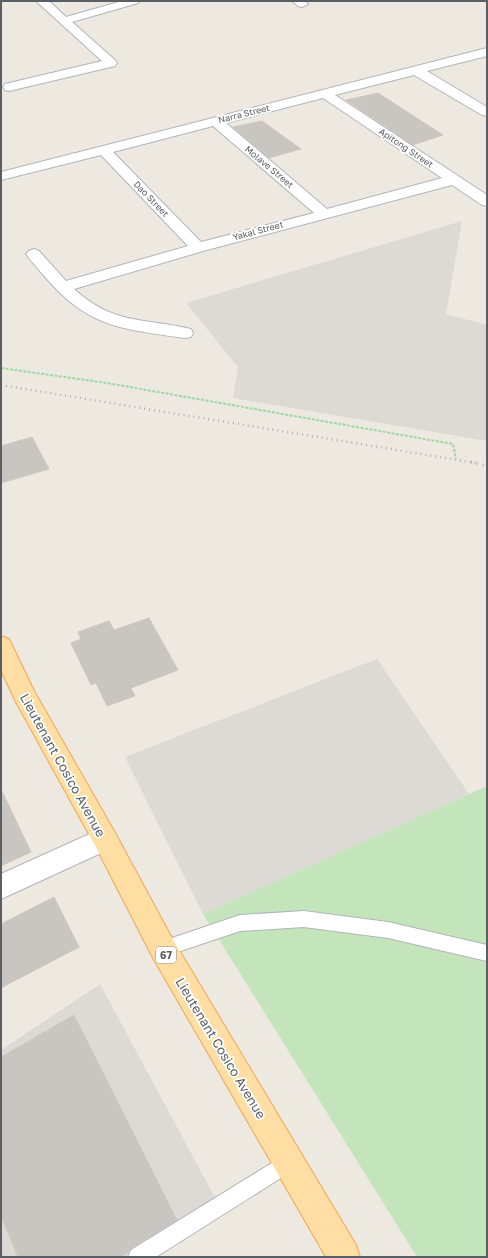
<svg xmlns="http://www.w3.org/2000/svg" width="488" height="1258" font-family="'Golos Text',sans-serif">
<rect width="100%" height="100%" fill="#ede8e0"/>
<path fill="#dddad5" d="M462,221L446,314L487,325V441L233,398L238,367L186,303Z
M377,659L469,794L203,914L125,757Z
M100,984L219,1205L143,1257H1V1050Z"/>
<path fill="#c4e5bc" d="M487,786V1257H417L203,914Z"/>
<path fill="#c9c5c0" stroke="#d1c8bf" d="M378,93L443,135L413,145L346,100Z
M262,121L301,149L269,158L233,127Z
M32,437L49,469L1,483V446Z
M149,618L178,670L131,688L135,696L107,706L96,683L91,685L71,643L81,639L78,632L109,621L114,630Z
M1,789L31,852L1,866Z
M54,897L79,947L1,988V924Z
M74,1015L177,1220L130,1249L128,1252L121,1257H18L1,1216V1057Z"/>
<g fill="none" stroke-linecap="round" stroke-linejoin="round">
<defs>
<path id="lane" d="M304,911L388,922L487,945V961L388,938L304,927L240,931L163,957L157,955L155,949L157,943L163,941L240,915Z
M288,1153L295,1155L297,1162L295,1169L156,1257H128L131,1250Z"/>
<path id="street" d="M36,1H49L66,17L122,1H140L138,3L72,22L115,60L117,63L115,66L9,91L5,90L3,87L5,84L102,61Z
M292,1H305L308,4L302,7L298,6Z
M487,48V56L427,71L487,107V116L482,115L414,75L335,95L487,195V206L482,205L452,185L203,251L74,289C113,325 145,318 191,329L193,333L191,337L185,338C123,329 89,328 46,278C39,270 32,262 26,254L29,251L34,249L39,251L66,281L188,246L101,155L1,180V172ZM323,98L442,178L327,209L226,123ZM213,126L314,213L201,242L113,152Z
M105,827L114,831L118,839L114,847L1,899V874Z"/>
<path id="primary" d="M1,636L9,639L34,691L114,831L173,940L356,1245L360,1257H326L153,958L96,847L16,702L1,670Z"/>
</defs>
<use href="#lane" stroke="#b1b5b9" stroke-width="2"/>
<use href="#street" stroke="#b1b5b9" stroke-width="2"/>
<use href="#primary" stroke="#f2a754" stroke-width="2"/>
<path stroke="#9fd7a3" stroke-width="2" stroke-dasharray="3 1.5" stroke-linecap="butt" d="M1,368L107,383L453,444L456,459"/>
<use href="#lane" fill="#fff" fill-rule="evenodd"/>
<use href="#street" fill="#fff" fill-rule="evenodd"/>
<use href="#primary" fill="#ffdea3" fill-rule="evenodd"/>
<path stroke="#b0b1b2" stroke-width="2.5" stroke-dasharray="1 4" stroke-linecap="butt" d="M1,385L476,463"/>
<path stroke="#b0b1b2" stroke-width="3" stroke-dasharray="1 5" stroke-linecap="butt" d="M471,462L487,466"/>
</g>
<g text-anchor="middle" stroke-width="3.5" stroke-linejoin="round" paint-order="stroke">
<g font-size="9" fill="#595f62" stroke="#fff">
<text transform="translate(244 114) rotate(-14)" y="3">Narra Street</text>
<text transform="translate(406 148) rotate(34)" y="3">Apitong Street</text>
<text transform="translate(269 167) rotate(40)" y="3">Molave Street</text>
<text transform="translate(151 199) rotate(46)" y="3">Dao Street</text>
<text transform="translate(258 231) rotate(-15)" y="3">Yakal Street</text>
</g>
<rect fill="#fff" stroke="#8b8f91" stroke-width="1" x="156" y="947" width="20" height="16" rx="3"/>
<g font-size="10" font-weight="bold" fill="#595f62">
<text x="166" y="959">67</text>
</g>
<g font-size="13" fill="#595f62" stroke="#fff">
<text transform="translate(63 765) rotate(61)" y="5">Lieutenant Cosico Avenue</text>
<text transform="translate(221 1048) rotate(59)" y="5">Lieutenant Cosico Avenue</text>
</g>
</g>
<rect width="488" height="1258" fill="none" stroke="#595f62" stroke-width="4"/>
</svg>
